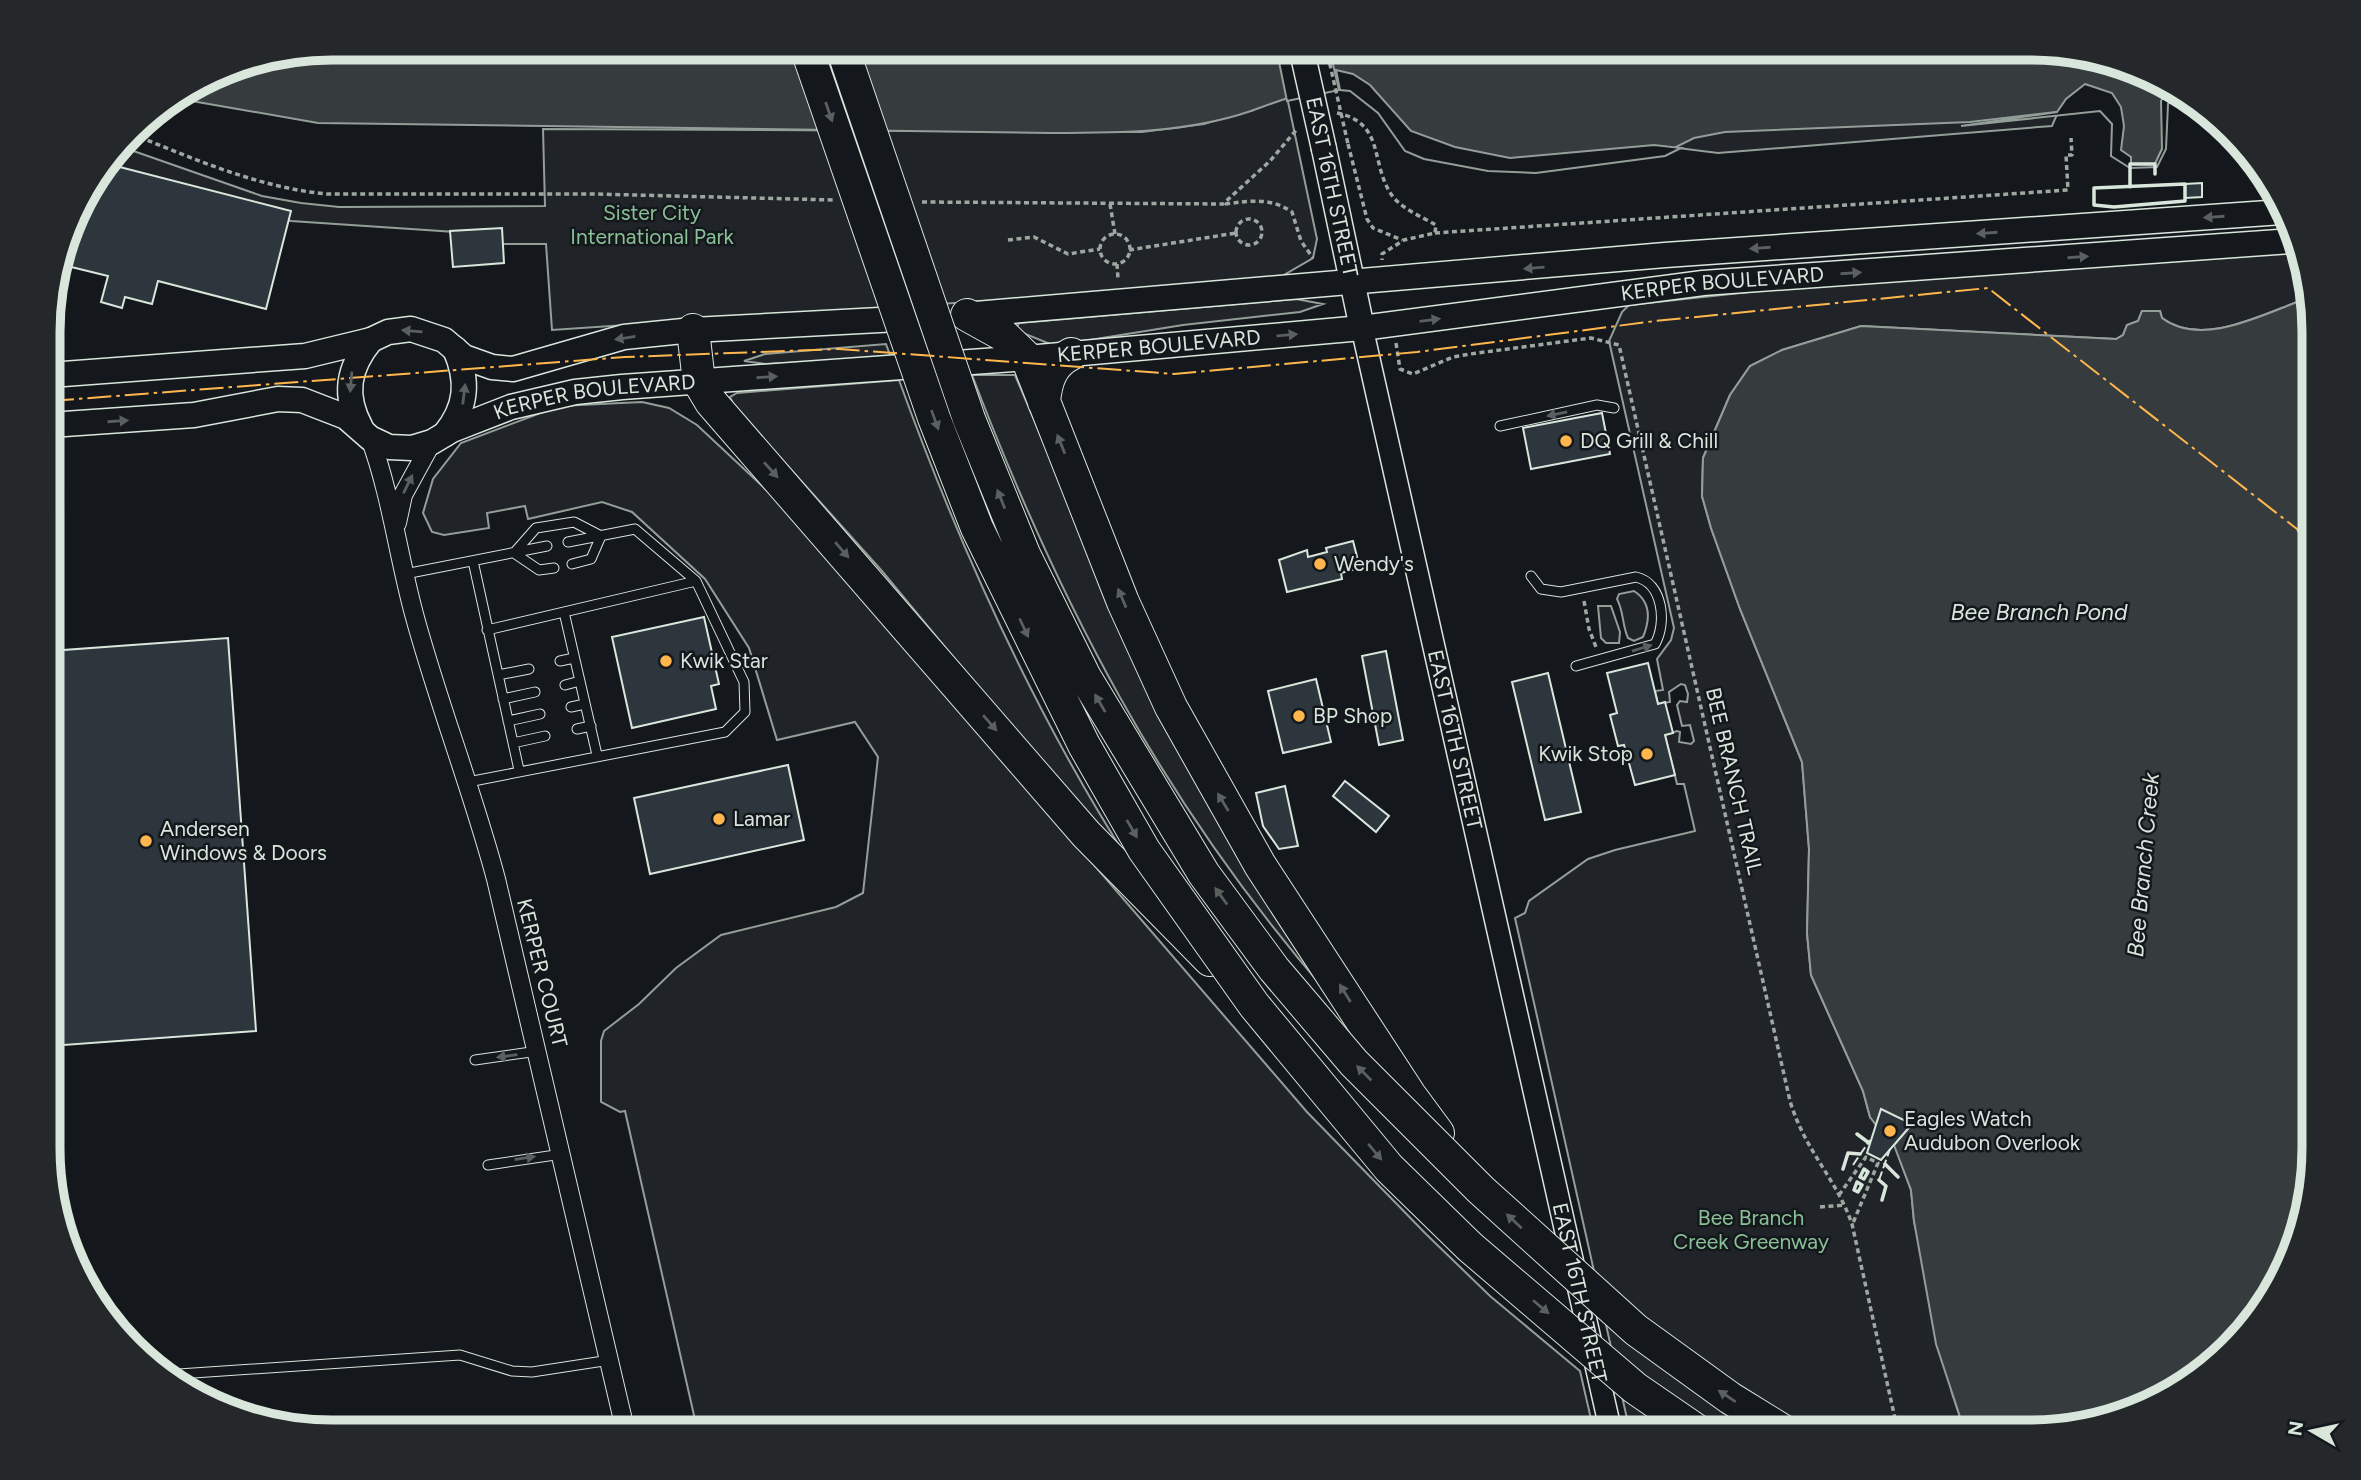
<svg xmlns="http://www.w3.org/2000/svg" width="2361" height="1480" font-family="Figtree,sans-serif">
<rect width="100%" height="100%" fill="#14181c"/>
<path fill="#202428" stroke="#939e99" stroke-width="2" d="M1287,97L1317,239L1313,258L1282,276L1119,292L552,330L546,244H501L500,235L291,221L105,169L122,147L262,196L301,203L339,207L545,206L543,129L1142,132L1204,124Z
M2058,112L2052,126L1718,153L1654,145L1686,132Z
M2294,251L2308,298C2266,312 2203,349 2162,318L2160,311H2142L2138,321L2127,325L2123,335L2116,339L1861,326L1782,350L1750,366L1730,395L1703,458L1702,496L1711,528L1740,609L1802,762L1809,849L1807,933L1811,975L1863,1091L1870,1117L1881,1109L1911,1190L1914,1221L1952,1393L1965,1432H1630L1515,918L1525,913L1529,901L1588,859L1615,850L1695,831L1684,784H1677L1665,735L1677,731L1680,732L1679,742L1691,744L1694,741L1690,725L1682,726L1677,705L1680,701L1687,702L1688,694L1685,685L1681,684L1669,692L1670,702L1658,704L1655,691L1663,690L1657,659L1671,640L1674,628L1609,341L1622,312L1629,305L1805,286Z
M1296,299L1323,304L1300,312L1183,325L1071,343L1050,344L1018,331L1017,327L1019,323Z
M886,344L891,358L765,364L744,361L765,354Z
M972,375H1015L1073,512L1325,990C1163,803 1060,605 972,375Z
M899,380C959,546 1032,709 1127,858L1031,751L882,571L734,406L730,397L737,393Z
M642,402L669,408L697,425L789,511L1307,1112L1426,1234L1490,1296L1580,1371L1594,1432L698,1433L625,1111L620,1112L601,1102V1041L604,1031L639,1004L676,968L721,935L836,907L863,893L878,757L855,722L777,740L749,648L705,579L632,512L602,502L528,519L525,506L487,513L489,528L444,535L432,532L423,513L433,479L461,443L559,406Z
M1634,591C1651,602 1650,620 1643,637L1634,641L1628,638C1622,625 1624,612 1617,599L1619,594Z
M1598,606H1611L1620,632L1619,643H1606L1601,638Z"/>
<path fill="#363b3e" stroke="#939e99" stroke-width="2" d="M332,47H2030L2120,62L2176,90L2165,103L2162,149L2155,164H2130L2121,159L2116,123L2100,107L1970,122L1725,132L1694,138L1664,153L1585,163L1425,156C1401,132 1377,98 1344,87C1326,82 1271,104 1251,111C1186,133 1119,133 1050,133L318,123L186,100L180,96L223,69Z
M2308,298L2313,314V1167L2299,1239L2266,1306L2172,1394L2048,1432H1965L1936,1344L1914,1221L1911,1190L1894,1145L1912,1124L1881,1110L1876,1125L1870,1117L1863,1091L1811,975L1807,933L1809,849L1802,762L1740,609L1711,528L1702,496L1703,458L1730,395L1750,366L1782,350L1861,326L2116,339L2123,335L2127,325L2138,321L2142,311H2160L2162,318C2203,349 2267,312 2308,298Z"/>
<path fill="#14181c" stroke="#939e99" stroke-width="2" d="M1276,47H1329L1339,90L1287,101Z
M1336,70L1353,74L1370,85L1411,131L1455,147L1510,158L1654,145L1681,148L1665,156L1536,173L1488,171L1424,159L1405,151L1378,113L1359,98L1350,91L1340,90Z
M2085,84L2112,93L2121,107L2124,126L2121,150L2131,157V164H2155L2162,149L2161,101L2171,87L2179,91L2168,104L2166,149L2157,167L2130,168L2111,156L2112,124L2100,111L1961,126L2057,112L2066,99Z"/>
<path fill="#2c363c" stroke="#d8e6dc" stroke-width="2" d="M108,164L291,211L266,309L158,281L152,304L125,297L122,308L101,302L108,276L59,264L77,206Z
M2202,183V197L2185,198V184Z
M502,228L504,263L453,267L450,231Z
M1602,413L1610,454L1531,469L1523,428Z
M1353,541L1360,568L1341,573L1342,579L1287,592L1279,560L1307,550L1308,557L1327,552L1326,548Z
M704,617L719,684L711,686L716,709L632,728L612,637Z
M228,638L256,1031L50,1046V651Z
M1386,651L1403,740L1379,745L1362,656Z
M1648,663L1658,704L1665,702L1673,733L1665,735L1675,775L1635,785L1624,745L1618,746L1610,715L1617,713L1607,673Z
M1548,673L1581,812L1545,820L1512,682Z
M1316,679L1331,742L1283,753L1268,691Z
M788,765L804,840L650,874L634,798Z
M1345,781L1389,816L1376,832L1333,796Z
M1285,786L1298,846L1279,849L1263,826L1256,793Z
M1881,1109L1912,1124L1881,1160L1867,1153Z"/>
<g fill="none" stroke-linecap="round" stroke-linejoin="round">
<defs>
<path id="service" d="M1500,426L1597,405L1614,408
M473,561L519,770
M554,568L539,570L514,553L536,528L574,522L601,536L591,559L572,564
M405,574L547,546
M1531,576L1541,589L1561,592L1636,577C1663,583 1667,623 1655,644L1576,666
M564,612L597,755
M487,630L696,581
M560,661L574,658
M498,675L529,669
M565,685L580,681
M503,699L535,692
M571,707L585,704
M508,721L540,714
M577,729L591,726
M513,743L545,736
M468,782L725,732L745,712L744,682L696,581L635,529L568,542
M475,1060L538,1051
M488,1165L562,1154
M164,1375L460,1355L512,1371L532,1372L610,1360"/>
<path id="minor" d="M370,438C391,495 398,555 414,614C438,703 472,789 496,879L626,1433
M397,523L403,495L432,442"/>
<g id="tertiary">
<path id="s1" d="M1362,328L1611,1432"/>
</g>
<g id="secondary">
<path d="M1324,149L1362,328"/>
<path d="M964,315L1665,255L2282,212"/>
<path d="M50,375L305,356L371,340L388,332L411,329L444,340L464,357L492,367L513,369L624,337L693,330L917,318"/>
<path id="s2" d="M50,425L194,415L278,399L302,400L346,417L370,438L389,447L412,448L432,442L452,430L511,407L575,392L622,387L1027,358L1362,328L1703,283L2291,241"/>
<path d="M361,428C343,395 348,368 371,340"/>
<path d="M445,434C467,407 469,381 455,349"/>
</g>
<path id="motorway" d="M967,315L1003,335L1027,358L1123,602L1171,707L1260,865L1410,1095L1438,1133
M693,330L699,382L711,402L1086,834L1210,960
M1044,402C1046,381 1051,364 1071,354"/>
</defs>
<use href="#service" stroke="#d8e6dc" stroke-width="11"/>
<use href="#minor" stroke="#d8e6dc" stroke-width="20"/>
<use href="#tertiary" stroke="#d8e6dc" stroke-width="24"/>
<use href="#secondary" stroke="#d8e6dc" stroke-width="27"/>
<use href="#motorway" stroke="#d8e6dc" stroke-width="34"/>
<path stroke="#9da8a2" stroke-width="3.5" stroke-dasharray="5 3.5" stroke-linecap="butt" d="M1337,113C1385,123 1370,162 1391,194C1400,208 1422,217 1436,225L1435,233L1404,240L1382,254V260
M132,134C194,159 260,188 327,194H595L834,200
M1348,144L1367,219L1373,228L1402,240
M922,202L1223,204L1270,161L1298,128
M1110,204L1115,234
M1225,204C1250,201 1270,197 1292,212L1301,241L1313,258
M1236 232a13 13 0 1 1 26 0a13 13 0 1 1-26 0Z
M1435,233L2068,190L2066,155H2072L2071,138
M1100 249a15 15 0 1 1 30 0a15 15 0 1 1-30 0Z
M1008,240L1034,237L1068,254L1100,249
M1129,250L1236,233
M1117,264L1118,279
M1396,343L1400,369L1413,374L1453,357L1470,354L1591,338L1619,345L1790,1101C1805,1151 1836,1178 1852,1224L1898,1432
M1584,601L1589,629L1596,647
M1839,1195L1866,1157L1878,1163L1853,1223
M1820,1207L1845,1205"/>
<use href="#service" stroke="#14181c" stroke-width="9"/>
<use href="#minor" stroke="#14181c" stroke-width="18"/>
<use href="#tertiary" stroke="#14181c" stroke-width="21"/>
<use href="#secondary" stroke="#14181c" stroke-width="24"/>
<use href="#motorway" stroke="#14181c" stroke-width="32"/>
<defs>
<path id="secondary-bridge" d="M1301,47L1324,149"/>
<path id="motorway-bridge" d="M806,47L934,418L977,528L1084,745L1144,850L1254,1005L1389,1168L1470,1247L1635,1388L1699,1432
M842,47L969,419L1024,554L1085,677L1204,874L1274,969L1354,1063L1481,1190L1636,1330L1730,1398L1785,1432"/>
</defs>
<use href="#secondary-bridge" stroke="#d8e6dc" stroke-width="27" stroke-linecap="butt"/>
<use href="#motorway-bridge" stroke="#d8e6dc" stroke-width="34" stroke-linecap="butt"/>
<path stroke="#9da8a2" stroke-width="3.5" stroke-dasharray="5 3.5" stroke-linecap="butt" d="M1326,47L1348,144"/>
<use href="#secondary-bridge" stroke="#14181c" stroke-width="24"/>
<use href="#motorway-bridge" stroke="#14181c" stroke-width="32"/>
<path stroke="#d8e6dc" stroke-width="2" stroke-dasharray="9 3.5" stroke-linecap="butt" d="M1853,1165L1870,1140
M1879,1180L1890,1149"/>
<path stroke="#d8e6dc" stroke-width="3.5" d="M2185,184V201L2114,207L2094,205V188Z
M2130,187V164H2155V174
M1857,1134L1869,1143
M1885,1164L1898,1177
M1843,1169L1848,1153L1860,1154
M1864,1169L1868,1172L1864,1179L1860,1177Z
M1879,1180L1886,1186L1882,1200
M1857,1182L1862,1185L1858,1192L1854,1190Z"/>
<path stroke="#ffb74d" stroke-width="2" stroke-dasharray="24 5 3.5 5" stroke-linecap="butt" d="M50,401L625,357L839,349L1174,374L1417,352L1655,321L1988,288L2297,529L2313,558"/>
</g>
<defs><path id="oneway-solid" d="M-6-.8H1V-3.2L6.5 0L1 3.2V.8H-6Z" transform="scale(1.75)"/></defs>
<g fill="#59605f">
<use href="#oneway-solid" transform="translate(829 112) rotate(71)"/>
<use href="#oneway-solid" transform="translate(2214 217) rotate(176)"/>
<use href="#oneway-solid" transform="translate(1987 233) rotate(176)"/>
<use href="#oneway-solid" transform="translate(1760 248) rotate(176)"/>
<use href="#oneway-solid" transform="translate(2078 257) rotate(-4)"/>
<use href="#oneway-solid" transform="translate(1534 268) rotate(175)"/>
<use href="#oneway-solid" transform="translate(1851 273) rotate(-4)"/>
<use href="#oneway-solid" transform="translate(1430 320) rotate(-7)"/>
<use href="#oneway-solid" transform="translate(412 331) rotate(-175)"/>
<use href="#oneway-solid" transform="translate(1287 335) rotate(-5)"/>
<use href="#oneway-solid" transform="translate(625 338) rotate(171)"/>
<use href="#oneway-solid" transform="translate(767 377) rotate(-4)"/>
<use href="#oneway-solid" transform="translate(351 382) rotate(95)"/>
<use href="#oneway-solid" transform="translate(464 394) rotate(-83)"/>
<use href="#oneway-solid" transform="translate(1557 414) rotate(168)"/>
<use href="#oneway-solid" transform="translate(935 420) rotate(70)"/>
<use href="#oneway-solid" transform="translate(118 421) rotate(-4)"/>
<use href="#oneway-solid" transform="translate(1061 444) rotate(-112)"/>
<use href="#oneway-solid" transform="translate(771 470) rotate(48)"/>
<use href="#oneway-solid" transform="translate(408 484) rotate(-64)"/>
<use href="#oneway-solid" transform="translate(1001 499) rotate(-112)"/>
<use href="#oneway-solid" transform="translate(842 550) rotate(49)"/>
<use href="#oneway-solid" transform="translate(1122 598) rotate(-113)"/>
<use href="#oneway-solid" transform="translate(1024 628) rotate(65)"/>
<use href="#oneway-solid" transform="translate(1642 648) rotate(-17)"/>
<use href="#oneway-solid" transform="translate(1100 703) rotate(-120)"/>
<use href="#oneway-solid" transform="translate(990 723) rotate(49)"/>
<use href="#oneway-solid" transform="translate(1223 802) rotate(-121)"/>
<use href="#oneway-solid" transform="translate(1132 829) rotate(60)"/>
<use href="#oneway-solid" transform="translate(1221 896) rotate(-126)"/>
<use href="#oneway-solid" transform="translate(1345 993) rotate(-122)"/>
<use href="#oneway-solid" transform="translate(507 1056) rotate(172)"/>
<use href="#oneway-solid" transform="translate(1364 1073) rotate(-135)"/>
<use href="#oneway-solid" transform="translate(1375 1152) rotate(50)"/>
<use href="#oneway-solid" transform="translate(525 1158) rotate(-9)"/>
<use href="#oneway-solid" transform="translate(1514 1221) rotate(-137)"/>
<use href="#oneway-solid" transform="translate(1541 1307) rotate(40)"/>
<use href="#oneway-solid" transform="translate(1727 1396) rotate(-146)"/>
</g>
<g fill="#ffb74d" stroke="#14181c" stroke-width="2.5">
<circle cx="1566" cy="441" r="7"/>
<circle cx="1320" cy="564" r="7"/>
<circle cx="666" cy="661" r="7"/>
<circle cx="1299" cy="716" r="7"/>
<circle cx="1647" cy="754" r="7"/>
<circle cx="719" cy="819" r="7"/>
<circle cx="146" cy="841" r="7"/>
<circle cx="1890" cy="1131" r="7"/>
</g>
<g text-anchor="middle" stroke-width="5" stroke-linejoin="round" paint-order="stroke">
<g font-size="21" fill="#d8e6dc" stroke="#14181c">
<text transform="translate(1332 187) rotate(78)" y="7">EAST 16TH STREET</text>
<text dy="7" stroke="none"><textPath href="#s2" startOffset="1703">KERPER BOULEVARD</textPath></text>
<text dy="7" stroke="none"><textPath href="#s2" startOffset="1136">KERPER BOULEVARD</textPath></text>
<text dy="7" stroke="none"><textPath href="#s2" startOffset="569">KERPER BOULEVARD</textPath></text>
<text dy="7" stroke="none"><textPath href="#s1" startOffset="422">EAST 16TH STREET</textPath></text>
<text transform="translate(1734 781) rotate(77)" y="7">BEE BRANCH TRAIL</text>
<text transform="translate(542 973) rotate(76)" y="7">KERPER COURT</text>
<text dy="7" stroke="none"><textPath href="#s1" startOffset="989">EAST 16TH STREET</textPath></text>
</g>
<g font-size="21" fill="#8ac095" stroke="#14181c">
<text x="652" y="220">Sister City<tspan x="652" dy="24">International Park</tspan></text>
<text x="1751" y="1225">Bee Branch<tspan x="1751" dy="24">Creek Greenway</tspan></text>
</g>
<g font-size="21" fill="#d8e6dc" stroke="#14181c" text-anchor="start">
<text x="1580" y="448">DQ Grill &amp; Chill</text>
<text x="1334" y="571">Wendy's</text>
<text x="680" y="668">Kwik Star</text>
<text x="1313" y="723">BP Shop</text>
<text x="1633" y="761" text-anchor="end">Kwik Stop</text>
<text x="733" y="826">Lamar</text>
<text x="160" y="836">Andersen<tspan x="160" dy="24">Windows &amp; Doors</tspan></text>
<text x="1904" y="1126">Eagles Watch<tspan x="1904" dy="24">Audubon Overlook</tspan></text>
</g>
<g font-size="23" font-style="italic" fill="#d8e6dc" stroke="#14181c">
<text x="2039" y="620">Bee Branch Pond</text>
<text transform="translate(2143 865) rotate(-85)" y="8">Bee Branch Creek</text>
</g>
</g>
<path d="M0 0H2361V1480H0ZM332 60H2030A272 272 0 0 1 2302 332V1148A272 272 0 0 1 2030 1420H332A272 272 0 0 1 60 1148V332A272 272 0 0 1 332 60Z" fill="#24282b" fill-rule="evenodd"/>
<path fill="none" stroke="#d8e6dc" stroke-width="9" d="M332 60H2030A272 272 0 0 1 2302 332V1148A272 272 0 0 1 2030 1420H332A272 272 0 0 1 60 1148V332A272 272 0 0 1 332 60Z"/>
<g transform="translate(2312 1431) rotate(279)" stroke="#14181c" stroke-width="5" paint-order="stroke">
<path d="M0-5L12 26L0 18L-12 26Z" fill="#d8e6dc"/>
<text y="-10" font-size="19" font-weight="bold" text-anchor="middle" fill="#d8e6dc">N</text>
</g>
</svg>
